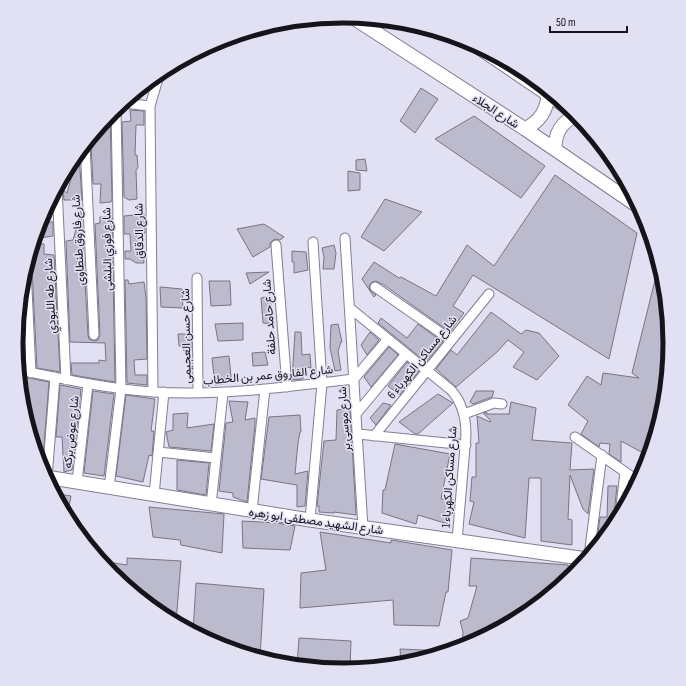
<svg xmlns="http://www.w3.org/2000/svg" width="686" height="686" font-family="'Sofia Sans Condensed',Vazirmatn,sans-serif">
<rect width="100%" height="100%" fill="#e2e0f3"/>
<path fill="#bcbacd" stroke="#767485" d="M421,88L438,99L415,133L400,121Z
M130,110L144,111V125H136L135,155H137L138,168L136,170L137,199L129,200L124,197L122,122L131,121Z
M110,114L112,199L111,202L100,203L101,184H93L91,144L89,140L90,138L99,137V128Z
M474,116L545,166L521,198L435,139Z
M77,154H79L82,200H64L63,190L67,193L73,171L72,160Z
M365,159L367,171L356,170V160Z
M348,171L360,173V190L348,191Z
M555,175L637,233L609,359L473,275L453,306L464,313L450,332L384,285L376,281L372,282L369,286L370,290L376,295L374,297L362,279L374,262L399,278L401,277L436,296L467,245L494,266Z
M385,199L422,212L384,251L361,237Z
M81,211L88,335L89,339L94,341L98,340L100,335L95,224L100,223V217H112L115,382L72,375L71,363H99V360L106,361L105,343L70,342L66,241L73,240Z
M144,214L145,233H136L140,250H143L144,263H136L130,259H125V251H131L130,234H124V216Z
M40,222H53V236L40,238Z
M264,224L284,237L280,240L276,239L273,240L270,243V247L253,257L237,229Z
M33,244H44V254L54,255L60,372L37,368L32,268L31,264L27,262Z
M334,245L336,253L334,269H323L324,257L322,248Z
M292,251L306,252L308,270L294,273V262H292Z
M659,264L664,279L670,343L664,392L659,391L652,424H654L643,453L621,441V462L609,454L610,444L600,443L599,447L581,434L588,421L568,405L587,376L601,385L603,373L639,378L632,373Z
M269,272L250,284L246,273Z
M125,280H128L129,284L144,282L146,297L147,359L134,360L135,375H147V385L127,383Z
M209,281H230L231,305L211,306Z
M160,287L182,289L183,308L161,307Z
M21,291L25,365L18,364L16,343Z
M270,296L273,324L263,323L261,298Z
M491,312L521,334L526,330L539,333L559,356L537,380L513,367L524,352L508,340L497,352L456,387L436,369L451,350L457,355Z
M381,318L407,338L418,324L443,342L426,362L378,323Z
M243,323V340L218,341L215,324Z
M338,324L342,342H341L338,351L341,370L335,371L330,348L331,325Z
M295,332H301L302,355L310,354L311,368L302,366L303,379L292,380Z
M370,332L379,340L367,355L361,345Z
M178,334H191L192,350L184,351L183,346H179Z
M389,347L398,355L371,387L364,377Z
M265,352L268,365L253,366L252,353Z
M229,356L231,377L222,378L223,384L215,385L212,358Z
M407,362L419,371L400,395L388,386Z
M19,376L49,382L42,470L31,435L32,423L27,424L22,407Z
M60,385L81,389L72,470L64,472L62,437H56Z
M93,391L114,394L104,476L84,473Z
M476,391H494L492,397L473,404L470,402Z
M438,394L453,403L418,434H415L399,422Z
M126,395L155,399L151,431H154L152,456L149,455L143,482L116,476Z
M229,401L248,402L245,420L255,418V424L247,502L233,497V493L219,491L226,423L233,422Z
M511,402L536,408L532,440L572,443L570,470L594,469L588,514L583,509L570,475L568,519L572,520V545L541,541V478H529L525,538L469,524L474,502L470,501L472,477H476V443H479L477,416L490,422L491,421L483,413L487,412L486,414H509Z
M383,403L391,405L376,425L370,418Z
M350,408L356,515L334,512V513L319,512V506H317L324,441L336,440L337,410Z
M188,413L187,428L214,424L211,451L169,447L166,432L173,430V414Z
M300,415L301,432H300L298,443L295,474L308,471L305,506L297,507V485L261,479L269,417Z
M395,444L450,454L441,499H453L448,524L418,515L416,524L382,513L383,490H385Z
M177,460L209,463L206,495L177,490Z
M630,485L635,486L628,501Z
M608,486H617L614,514L615,518L617,520L596,547L600,517H607Z
M59,494L71,496L67,517L57,497Z
M149,507L224,514L222,553L181,545L180,540L153,537Z
M242,521L277,523L295,526L290,550L243,548Z
M320,532L391,543V540L452,550L448,592H446L439,626L394,625L393,600L300,608L301,573L326,570Z
M127,558L181,561L176,623L161,615L112,574L101,561L127,565Z
M471,558L568,565L569,578L550,594L539,593V603L524,615L468,645L462,647L463,632L460,621L468,618L477,586H469Z
M196,583L264,589L260,658L218,645L193,632Z
M299,638L351,641L350,668L297,665Z
M400,649L446,651V652L401,664Z"/>
<g fill="none" stroke-linecap="round" stroke-linejoin="round">
<defs>
<path id="street" d="M123,103L150,106
M85,144L94,335
M57,187L66,380
M345,238L363,528
M276,245L287,387
M26,268L31,373
M197,278L198,393
M375,287L451,340
M351,309L451,390C463,403 466,418 466,435L457,541
M19,370C63,379 108,389 154,392C221,396 287,387 354,379L388,339
M153,392L150,106L160,72
M356,414L406,354
M464,414L494,403L502,404
M358,434L466,445
M374,436L489,294
M575,437L638,481
M158,452L216,458
M47,478L55,377
M77,482L88,384
M109,488L121,389L116,108
M54,492L56,479
M154,495L164,392
M211,505L223,393
M252,511L265,389
M620,515L625,472
M310,520L322,383L313,242
M589,556L602,455"/>
<path id="secondary" d="M352,17L525,129L639,207
M475,45L574,112
M525,129C540,121 547,111 548,94
M555,149C555,133 561,122 577,115
M46,477L310,520L587,559"/>
</defs>
<use href="#street" stroke="#817f90" stroke-width="11"/>
<use href="#secondary" stroke="#817f90" stroke-width="15"/>
<use href="#street" stroke="#fff" stroke-width="9"/>
<use href="#secondary" stroke="#fff" stroke-width="13"/>
</g>
<g text-anchor="middle" stroke-width="3" stroke-linejoin="round" paint-order="stroke">
<g font-size="12" fill="#14141a" stroke="#e2e0f3">
<text transform="translate(496 111) rotate(33)" y="4">شارع الجلاء</text>
<text transform="translate(139 231) rotate(-91)" y="4">شارع الدقاق</text>
<text transform="translate(78 240) rotate(-93)" y="4">شارع فاروق طنطاوى</text>
<text transform="translate(107 249) rotate(-91)" y="4">شارع فوزي البلشى</text>
<text transform="translate(50 296) rotate(-93)" y="4">شارع طه اللبودي</text>
<text transform="translate(269 317) rotate(-94)" y="4">شارع حامد حلفة</text>
<text transform="translate(186 336) rotate(-91)" y="4">شارع حسن العجيمى</text>
<text transform="translate(422 357) rotate(-51)" y="4">شارع مساكن الكهرباء 6</text>
<text transform="translate(268 375) rotate(-5)" y="4">شارع الفاروق عمر بن الخطاب</text>
<text transform="translate(344 419) rotate(-94)" y="4">شارع موسى بر</text>
<text transform="translate(71 432) rotate(-84)" y="4">شارع عوض بركه</text>
<text transform="translate(449 477) rotate(-86)" y="4">شارع مساكن الكهرباء 1</text>
<text transform="translate(316 521) rotate(8)" y="4">شارع الشهيد مصطفى ابو زهره</text>
</g>
</g>
<path d="M0 0H686V686H0ZM23 343a320 320 0 1 1 640 0a320 320 0 1 1-640 0Z" fill="#e2e0f3" fill-rule="evenodd"/>
<path fill="none" stroke="#14141a" stroke-width="5" d="M23 343a320 320 0 1 1 640 0a320 320 0 1 1-640 0Z"/>
<path d="M550 26v6h77v-6" fill="none" stroke="#14141a" stroke-width="2"/>
<text x="556" y="26" font-size="12" fill="#14141a" stroke="#e2e0f3" stroke-width="3" paint-order="stroke">50 m</text>
</svg>
